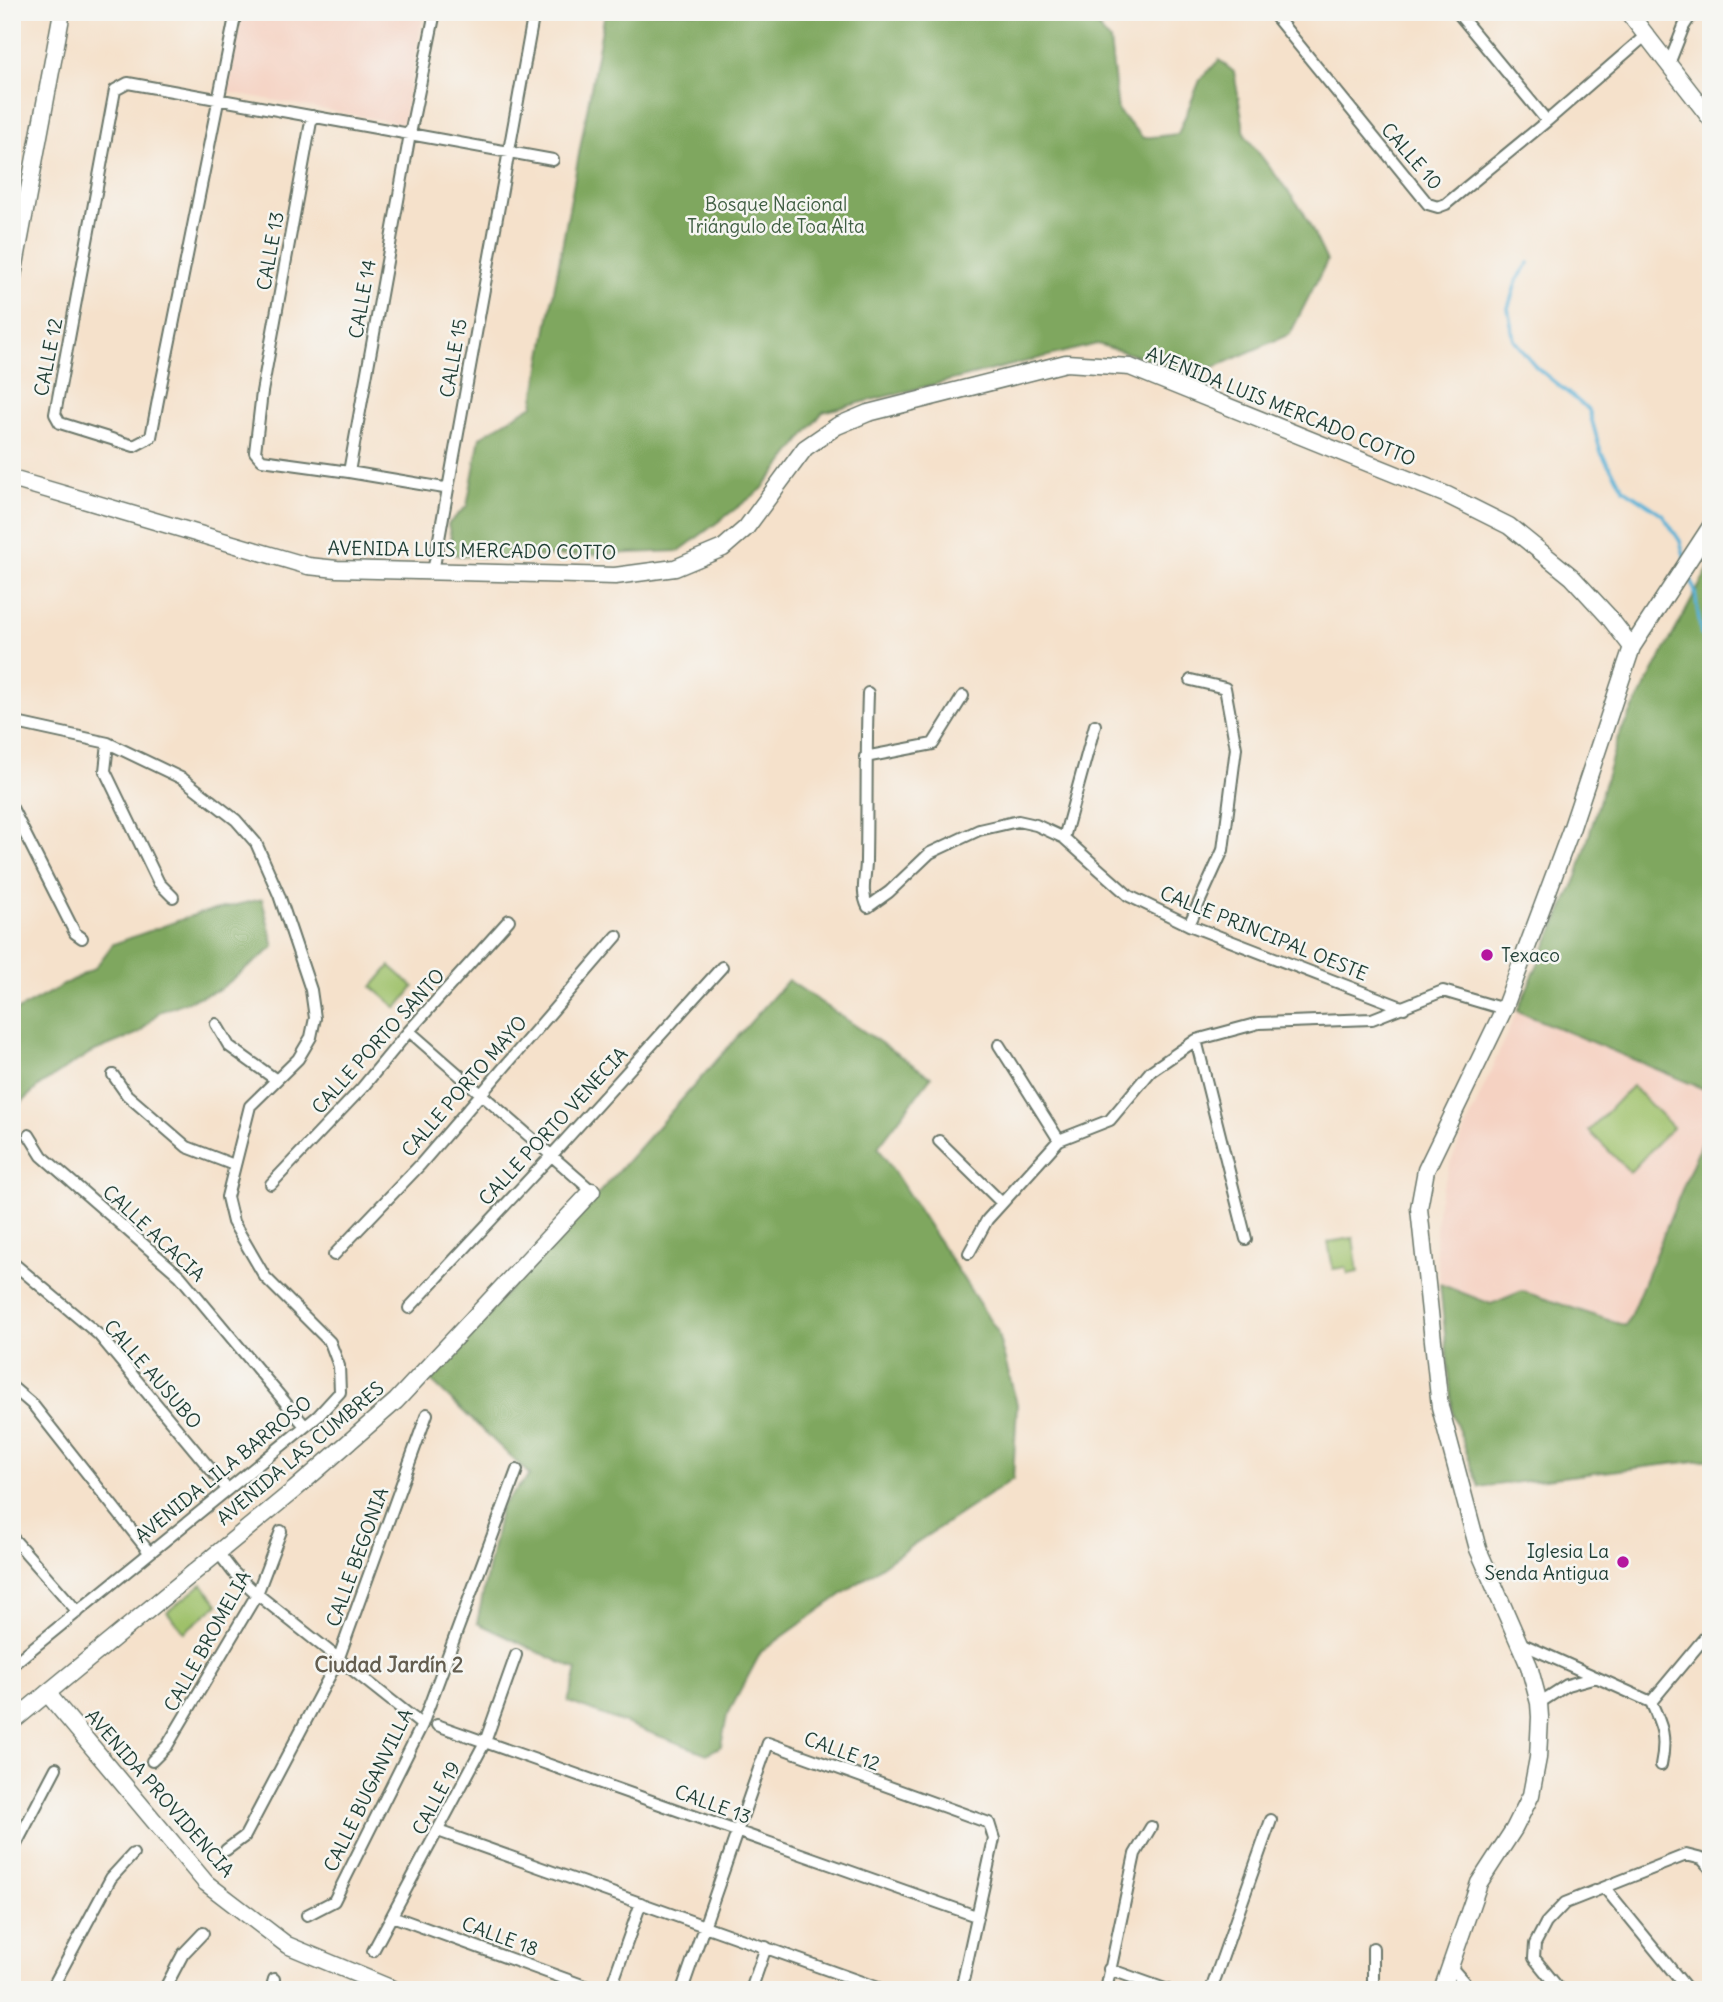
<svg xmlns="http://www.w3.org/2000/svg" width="1723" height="2002" font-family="Delius,sans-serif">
<rect width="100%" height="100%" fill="#f6f6f2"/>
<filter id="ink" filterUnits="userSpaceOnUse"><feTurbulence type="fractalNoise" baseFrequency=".0143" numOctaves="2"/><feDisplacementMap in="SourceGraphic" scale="14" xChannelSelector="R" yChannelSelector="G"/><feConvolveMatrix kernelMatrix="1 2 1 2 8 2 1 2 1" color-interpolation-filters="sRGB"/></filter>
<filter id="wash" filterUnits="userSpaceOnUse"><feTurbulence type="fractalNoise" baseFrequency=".00686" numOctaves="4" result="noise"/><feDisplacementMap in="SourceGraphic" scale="28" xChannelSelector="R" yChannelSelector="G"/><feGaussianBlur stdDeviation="1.57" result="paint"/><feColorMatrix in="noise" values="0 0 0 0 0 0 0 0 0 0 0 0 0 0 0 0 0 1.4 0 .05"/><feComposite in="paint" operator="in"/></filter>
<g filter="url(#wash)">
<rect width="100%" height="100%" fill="#f5e1cb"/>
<path fill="#f5d2c2" d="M242,12H424L403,124L228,92Z
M1517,1011L1711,1092V1119L1626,1327L1523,1291L1492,1304L1440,1284L1435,1243L1438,1201L1451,1162Z"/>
<path fill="#9fc16a" stroke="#5f7f4f" stroke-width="2" d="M390,966L414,987L397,1008L372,987Z
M1632,1086L1673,1127L1630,1172L1589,1131Z
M1353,1238L1358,1272L1348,1274L1346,1267L1333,1269L1328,1242Z
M202,1584L218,1604L184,1632L167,1612Z"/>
<path fill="#7fa75e" stroke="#4f7249" stroke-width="2" d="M605,12H1085L1110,41L1118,111L1143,138L1178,134L1200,80L1219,60L1234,72L1245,135L1303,211L1327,261L1290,334L1199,374L1097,344L823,412L762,489L679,551L506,558L455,555L448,524L467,506L480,437L533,405Z
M1711,564V1092L1517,1011L1577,877L1618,737Z
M262,899L274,947L220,989L159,1012L139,1033L90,1053L39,1086L12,1111V1013L95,968L113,944L197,914Z
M788,980L931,1077L878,1147L997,1331L1017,1404L1013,1479L893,1558L761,1652L727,1716L721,1746L707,1754L568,1702L577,1670L477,1623L501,1506L530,1475L428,1378L597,1195Z
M1711,1119V1459L1479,1487L1453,1414L1440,1284L1491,1304L1522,1291L1626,1326Z"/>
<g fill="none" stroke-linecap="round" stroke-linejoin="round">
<path stroke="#58b1d6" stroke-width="3.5" d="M1529,263L1517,280L1508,308L1514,340L1536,367L1589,410L1601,453L1624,489L1662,514L1680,541L1685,558
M1689,572L1695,592L1701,634L1711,650"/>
</g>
</g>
<g filter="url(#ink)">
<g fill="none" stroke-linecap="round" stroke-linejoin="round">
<defs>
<path id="street" d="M236,12L158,400L151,437L134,446L60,423L55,414L115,90L128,83C270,109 411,134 553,160
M1272,12L1428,204L1438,207L1446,204L1547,121L1645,36
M1457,12L1547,121
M1669,64L1684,26L1693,12
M312,116L262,392L255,452L262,460L349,472L444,488L448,486
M349,472L410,134L435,12
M433,572L534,12
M868,693C866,749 867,804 866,860C866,878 860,891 868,907L889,892L930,853L979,830L1018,821L1036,825L1064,838L1129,896L1189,925L1404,1008
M12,722L108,743L183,779L236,820L256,843L279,895L311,990L315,1018L311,1037L298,1059L250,1106L227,1197L233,1222L265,1277L330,1342L339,1366L340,1392L318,1416L12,1665
M108,743L105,771L159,883L173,897
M865,757L933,744L963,696
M12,808L75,933L82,938
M1064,838L1095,725
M1189,925L1223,850L1236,748L1225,688L1191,680
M216,1024L229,1046L275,1079
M409,1031L592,1191
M1196,1040L1246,1239
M999,1045L1059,1140
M113,1075L127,1095L187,1147L234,1165
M29,1135L42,1156L180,1276L305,1426
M939,1141L1002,1203
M271,1184L362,1088L409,1031L509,920
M969,1253L987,1220L1059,1140L1110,1120L1151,1071L1196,1040L1259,1023L1372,1019L1443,991L1504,1009
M334,1255L420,1165L617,936
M12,1262L99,1335L227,1489
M409,1308L551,1156L722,967
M12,1387L33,1405L149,1552
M12,1537L78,1612
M217,1551L233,1572L257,1594L422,1725
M1518,1642L1651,1702C1662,1726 1667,1737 1661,1765
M1651,1702L1711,1630
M1539,1703L1567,1685L1596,1677
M437,1725L976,1916
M152,1761L167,1746L257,1594L281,1531
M438,1831L884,1990
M226,1850L245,1836L338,1660L427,1414
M12,1852L56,1768
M1605,1888L1688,1990
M307,1915L334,1901L422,1725L517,1470
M392,1916L596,1990
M373,1951L485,1742L516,1655
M1450,1966L1471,1990
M1109,1969L1168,1990
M51,1990L111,1878L133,1854
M164,1990L183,1954L203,1933
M271,1990L274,1979
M610,1990L641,1903
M682,1990L768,1743L989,1823L994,1839L961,1990
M751,1990L766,1947
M1106,1990L1135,1854L1151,1827
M1211,1990L1271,1820
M1370,1990L1373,1982V1948
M1560,1990L1534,1958L1535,1944L1546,1923L1565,1903L1686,1855L1702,1859L1711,1869"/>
<path id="secondary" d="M1628,12L1711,119
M12,281L62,12
M12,479L308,566L337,569L615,576L675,568L723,548L746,528L805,448L837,426L868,413L1066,363L1130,367L1447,495L1509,526L1572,577L1608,616L1632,647
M47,1693L206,1883L287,1945L395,1990
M12,1722L294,1490L396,1401L592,1191
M1442,1990L1479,1883L1514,1829L1531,1795L1538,1758L1540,1717L1539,1703L1529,1666L1478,1549L1440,1407L1419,1208L1426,1170L1504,1009L1572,827L1632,647L1711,526"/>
</defs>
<use href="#street" stroke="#6a7669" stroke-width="14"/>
<use href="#secondary" stroke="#6a7669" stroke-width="19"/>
<use href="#street" stroke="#fff" stroke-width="10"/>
<use href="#secondary" stroke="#fff" stroke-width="16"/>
</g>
</g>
<g fill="#b5179e" stroke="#f6f6f2" stroke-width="2.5">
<circle cx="1487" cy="955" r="7"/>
<circle cx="1623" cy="1562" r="7"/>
</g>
<g text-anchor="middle" stroke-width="5" stroke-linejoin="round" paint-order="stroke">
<g font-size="19" fill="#1f3d34" stroke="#f6f6f2">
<text transform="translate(1412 156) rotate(49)" y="7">CALLE 10</text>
<text transform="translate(270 251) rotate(-80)" y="7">CALLE 13</text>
<text transform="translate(362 299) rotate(-80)" y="7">CALLE 14</text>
<text transform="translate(48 357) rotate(-79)" y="7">CALLE 12</text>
<text transform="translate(453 358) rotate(-80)" y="7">CALLE 15</text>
<text transform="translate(1281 406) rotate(22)" y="7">AVENIDA LUIS MERCADO COTTO</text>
<text transform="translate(472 550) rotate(1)" y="7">AVENIDA LUIS MERCADO COTTO</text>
<text transform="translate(1264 933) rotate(22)" y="7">CALLE PRINCIPAL OESTE</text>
<text transform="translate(378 1041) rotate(-48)" y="7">CALLE PORTO SANTO</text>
<text transform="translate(464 1086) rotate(-49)" y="7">CALLE PORTO MAYO</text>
<text transform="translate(553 1126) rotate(-47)" y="7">CALLE PORTO VENECIA</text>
<text transform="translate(154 1233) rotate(43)" y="7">CALLE ACACIA</text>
<text transform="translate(153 1374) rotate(49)" y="7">CALLE AUSUBO</text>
<text transform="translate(300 1453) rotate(-40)" y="7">AVENIDA LAS CUMBRES</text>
<text transform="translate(223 1469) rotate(-39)" y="7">AVENIDA LILA BARROSO</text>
<text transform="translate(357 1557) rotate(-70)" y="7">CALLE BEGONIA</text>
<text transform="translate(207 1641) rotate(-61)" y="7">CALLE BROMELIA</text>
<text transform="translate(842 1751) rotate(20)" y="7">CALLE 12</text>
<text transform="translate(368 1790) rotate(-64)" y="7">CALLE BUGANVILLA</text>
<text transform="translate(160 1793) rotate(49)" y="7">AVENIDA PROVIDENCIA</text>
<text transform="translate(436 1798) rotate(-62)" y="7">CALLE 19</text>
<text transform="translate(713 1804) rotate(20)" y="7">CALLE 13</text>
<text transform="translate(500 1936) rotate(20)" y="7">CALLE 18</text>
</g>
<g font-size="19" fill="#3f5e42" stroke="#f6f6f2">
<text x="776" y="211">Bosque Nacional<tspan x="776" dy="22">Triángulo de Toa Alta</tspan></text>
</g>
<g font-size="19" fill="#1f3d34" stroke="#f6f6f2" text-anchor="start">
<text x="1501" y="962">Texaco</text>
<text x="1609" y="1558" text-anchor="end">Iglesia La<tspan x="1609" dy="22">Senda Antigua</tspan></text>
</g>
<g font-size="21" font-weight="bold" fill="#635d4f" stroke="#f6f6f2">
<text x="389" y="1672">Ciudad Jardín 2</text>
</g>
</g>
<rect width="1723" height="2002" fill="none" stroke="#f6f6f2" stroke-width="42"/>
</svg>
